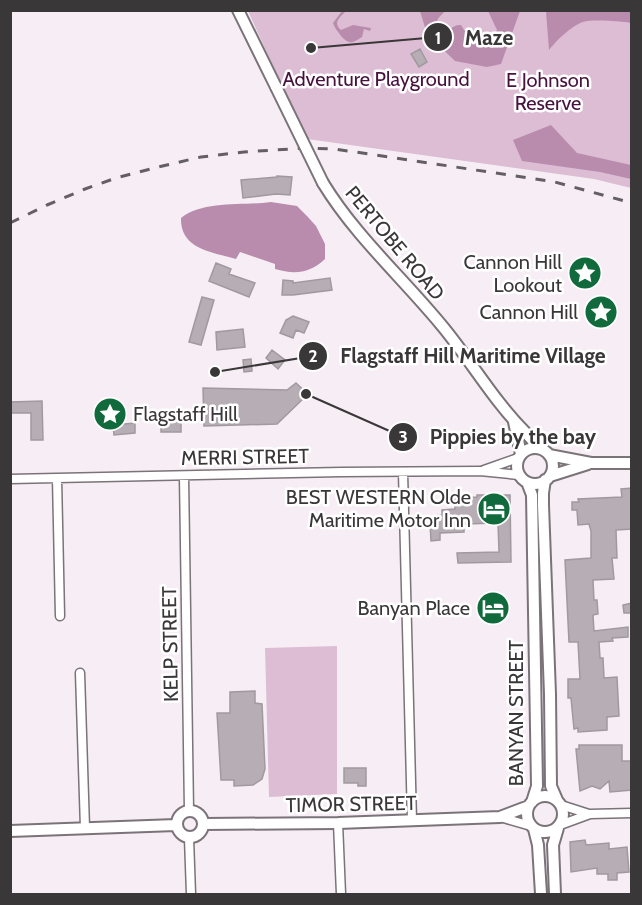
<svg xmlns="http://www.w3.org/2000/svg" width="642" height="905" font-family="Cabin,sans-serif">
<rect width="100%" height="100%" fill="#f6eef4"/>
<path fill="#dcbdd4" d="M248,11H631V188L594,179L307,139L276,73Z
M337,646V794L269,797L265,648Z"/>
<path fill="#b98cae" d="M342,11H345V12C339,18 333,23 341,30L353,25L371,28L370,31L364,29L362,37C353,43 349,45 341,36C338,31 335,29 333,23Z
M420,11H445C438,19 435,19 437,31C451,33 452,24 461,25L468,36L484,45L490,42L497,30L488,11H520L501,64L487,67L455,61L427,34Z
M546,11H631V23C621,21 592,19 583,22C571,26 556,41 549,50Z
M551,125L577,153L631,165V179L600,172L522,161L513,140Z
M271,202L297,206L307,216L316,226L325,244V259C310,273 295,275 275,269V264L240,252L236,259C212,252 180,249 181,218C204,200 243,206 271,202Z"/>
<path fill="#b6aeb4" stroke="#a0999e" stroke-width="1.5" d="M420,49L427,62L419,67L411,54Z
M277,176L292,177L290,195L276,194L243,198L241,180L277,177Z
M216,263L231,269L229,274L255,283L249,297L209,281Z
M330,278L332,290L293,295H282L283,280L293,281V283Z
M202,297L214,300L201,345L189,342Z
M293,316L309,322L304,333L296,330L293,338L280,333L286,320Z
M243,329L245,347L217,350L216,332Z
M272,350L285,360L278,369L266,358Z
M251,359L252,371L244,372L243,360Z
M296,383L308,394L277,424L204,426L203,388L287,390Z
M42,401L43,440H31V413H10V402Z
M161,414H181V432H161Z
M135,423V433L114,435L113,425Z
M632,488V529L616,530L617,558H612L614,579L593,580L594,600H597L598,614L593,615L594,631L628,627V637L612,638L613,641L599,642L600,658H603L604,678L617,677L619,716L607,717V730L578,732V728L574,729L571,698H568V679H580L578,642H569L565,560L591,558V531L589,524L578,525L577,510H572V502H579L578,499L622,497L621,489Z
M477,495H510L511,562L458,563L457,553L499,552L498,523L464,524V532L440,533V540L431,541L430,524H434V516L442,515V510L455,509L454,498L477,497Z
M632,603V613H624L623,605Z
M255,691V703L262,704L265,769L262,779L253,785L234,786V780H221L217,713H230V692Z
M579,745H622V761H631L632,790L610,792L609,781L600,789L592,786L580,791L576,749H579Z
M344,768H366V786H358V783H344Z
M585,840L586,845L609,843V849L627,847L629,872L617,873V880H608V874H597V868L571,872L570,842Z"/>
<g fill="none" stroke-linecap="round" stroke-linejoin="round">
<defs>
<path id="minor" d="M484,470L518,458
M403,472L412,821
M184,476L189,811
M57,478L60,616
M10,479L342,472L480,471L519,475
M80,673L85,828
M561,805L589,814
M500,817L531,826
M338,823L341,894
M560,825L590,814L632,813
M189,838L191,894"/>
<path id="tertiary" d="M238,10L276,87
M323,183C356,237 403,278 443,327C471,361 494,401 525,432C531,439 537,446 545,451
M514,422L521,454
M517 466a18 18 0 1 1 36 0a18 18 0 1 1-36 0Z
M549,455L591,463H632
M550,476L588,464
M545,480L543,493V505L550,694L551,786L557,800
M527,482L532,495L537,786L532,802
M527 814a18 18 0 1 1 36 0a18 18 0 1 1-36 0Z
M177 824a13 13 0 1 1 26 0a13 13 0 1 1-26 0Z
M204,824L338,823L500,817L529,806
M534,829L538,845L541,894
M10,831L176,825
M555,894L553,845L558,828"/>
</defs>
<use href="#minor" stroke="#7a7378" stroke-width="11"/>
<use href="#tertiary" stroke="#7a7378" stroke-width="14"/>
<use href="#minor" stroke="#fff" stroke-width="8"/>
<use href="#tertiary" stroke="#fff" stroke-width="10"/>
<path stroke="#645f62" stroke-width="3" stroke-dasharray="10 10" stroke-linecap="butt" d="M10,223L47,205L85,189L116,178L158,167L201,157L244,152L305,148L334,149L376,155L555,182L632,203"/>
<defs>
<path id="tertiary-bridge" d="M276,87L323,183"/>
</defs>
<use href="#tertiary-bridge" stroke="#7a7378" stroke-width="14" stroke-linecap="butt"/>
<use href="#tertiary-bridge" stroke="#fff" stroke-width="10"/>
</g>
<defs>
<symbol id="sight-disc" viewBox="-11 -11 22 22"><circle r="9.5" fill="#116a3c" stroke="#fff"/><path d="M0-6L1.8-2.2L6-1.7L2.9 1.2L3.7 5.4L0 3.3L-3.7 5.4L-2.9 1.2L-6-1.7L-1.8-2.2Z" fill="#fff"/></symbol>
<symbol id="hotel-disc" viewBox="-11 -11 22 22"><circle r="9.5" fill="#116a3c" stroke="#fff"/><path d="M-6-4.5h1.5V1H6V5H4.5V3h-9V5H-6ZM-4 0a1.8 1.8 0 1 1 3.6 0ZM.5 0V-2.5h3Q6-2.5 6 0Z" fill="#fff"/></symbol>
</defs>
<g fill-rule="evenodd">
<use href="#sight-disc" x="566" y="254" width="38" height="38"/>
<use href="#sight-disc" x="582" y="293" width="38" height="38"/>
<use href="#sight-disc" x="91" y="395" width="38" height="38"/>
<use href="#hotel-disc" x="475" y="490" width="38" height="38"/>
<use href="#hotel-disc" x="474" y="589" width="38" height="38"/>
</g>
<g text-anchor="middle" stroke-width="5" stroke-linejoin="round" paint-order="stroke">
<g font-size="20" fill="#48123f" stroke="#fff">
<text x="376" y="86">Adventure Playground</text>
<text x="548" y="87">E Johnson<tspan x="548" dy="23">Reserve</tspan></text>
</g>
<g font-size="20" fill="#3a3739" stroke="#fff">
<text transform="translate(395 243) rotate(50)" y="7">PERTOBE ROAD</text>
<text transform="translate(245 457) rotate(-1)" y="7">MERRI STREET</text>
<text transform="translate(170 644) rotate(-91)" y="7">KELP STREET</text>
<text transform="translate(516 713) rotate(-90)" y="7">BANYAN STREET</text>
<text transform="translate(351 804) rotate(-1)" y="7">TIMOR STREET</text>
</g>
<g font-size="20" fill="#3a3739" stroke="#fff" text-anchor="end">
<text x="562" y="269">Cannon Hill<tspan x="562" dy="23">Lookout</tspan></text>
<text x="578" y="319">Cannon Hill</text>
<text x="133" y="421" text-anchor="start">Flagstaff Hill</text>
<text x="471" y="504">BEST WESTERN Olde<tspan x="471" dy="23">Maritime Motor Inn</tspan></text>
<text x="470" y="615">Banyan Place</text>
</g>
</g>
<path fill="none" stroke="#3a3739" stroke-width="2" d="M311 48L438 37M215 372L313 356M306 394L403 437"/>
<g fill="#3a3739" stroke="#fff" stroke-width="2">
<circle cx="311" cy="48" r="6"/>
<circle cx="215" cy="372" r="6"/>
<circle cx="306" cy="394" r="6"/>
<circle cx="438" cy="37" r="15"/>
<circle cx="313" cy="356" r="15"/>
<circle cx="403" cy="437" r="15"/>
</g>
<g font-size="18" text-anchor="middle" font-weight="bold" fill="#fff">
<text x="438" y="44">1</text>
<text x="313" y="362">2</text>
<text x="403" y="443">3</text>
</g>
<g font-size="21" text-anchor="middle" font-weight="bold" fill="#3a3739" stroke="#fff" stroke-width="5" stroke-linejoin="round" paint-order="stroke">
<text x="489" y="45">Maze</text>
<text x="473" y="363">Flagstaff Hill Maritime Village</text>
<text x="513" y="444">Pippies by the bay</text>
</g>
<rect width="642" height="905" fill="none" stroke="#3a3739" stroke-width="24"/>
</svg>
